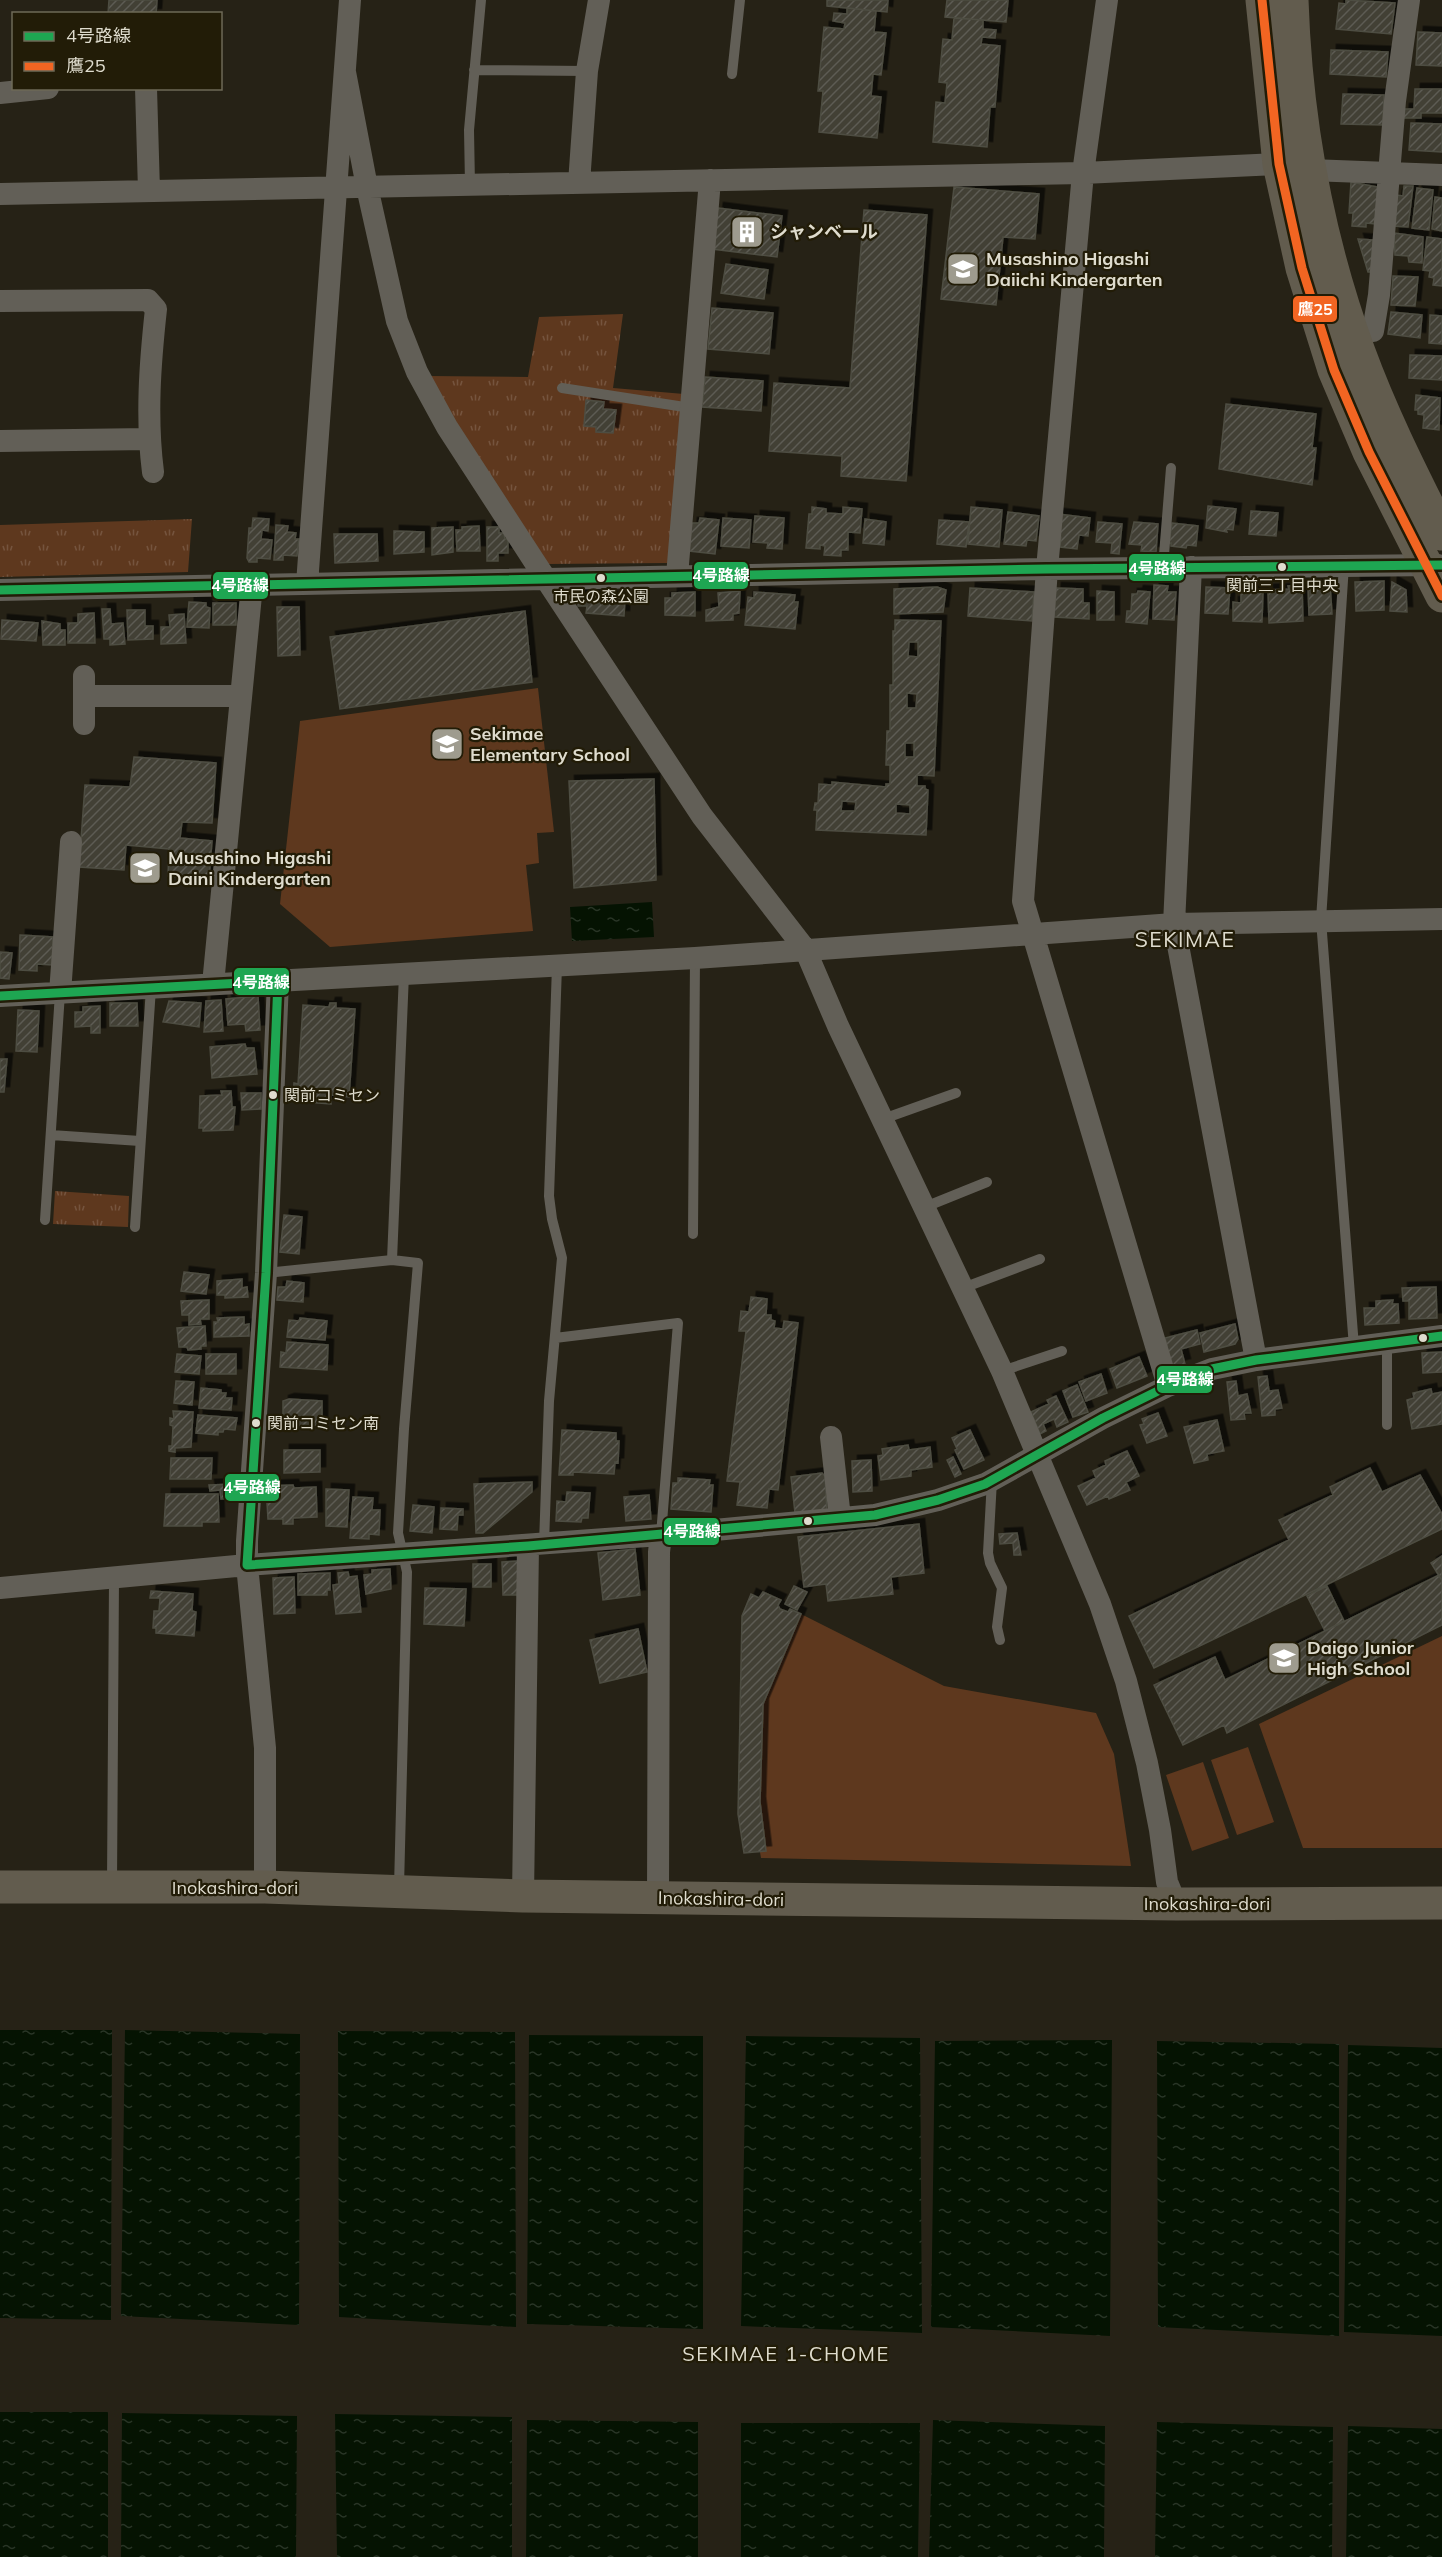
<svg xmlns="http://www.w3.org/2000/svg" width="1442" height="2557" font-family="Mulish,'Noto Sans JP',sans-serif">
<defs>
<pattern id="grass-tufts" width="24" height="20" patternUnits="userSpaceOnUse" patternTransform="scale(1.5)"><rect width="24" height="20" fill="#5e381e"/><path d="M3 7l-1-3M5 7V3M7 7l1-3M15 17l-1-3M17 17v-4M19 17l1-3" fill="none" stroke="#75543e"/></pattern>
<pattern id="water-ripples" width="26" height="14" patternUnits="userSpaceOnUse" patternTransform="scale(1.5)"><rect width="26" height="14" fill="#051302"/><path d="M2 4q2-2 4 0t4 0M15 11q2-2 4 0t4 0" fill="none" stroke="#293526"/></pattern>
<pattern id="building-hatch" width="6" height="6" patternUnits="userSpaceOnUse" patternTransform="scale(1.5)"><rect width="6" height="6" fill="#424036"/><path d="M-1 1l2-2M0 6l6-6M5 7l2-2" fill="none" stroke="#5d5b52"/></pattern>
<filter id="shadow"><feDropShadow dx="5.5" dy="-5.5" stdDeviation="0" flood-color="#0009"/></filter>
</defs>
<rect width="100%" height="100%" fill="#262216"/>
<path fill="url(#grass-tufts)" d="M623,314L613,388L684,394L669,563L545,564L426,376L528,377L539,317Z
M192,519L188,572L0,577V525Z
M55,1191L129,1196L128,1227L53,1224Z"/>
<path fill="#5e381e" d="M538,688L554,832L537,833L539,863L526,865L533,931L330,947L280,904L300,721Z
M801,1614L944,1686L1096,1713L1114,1754L1131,1866L761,1858L760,1852L766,1850L760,1802L763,1704Z
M1442,1636V1848H1303L1259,1724Z
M1248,1747L1274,1822L1237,1835L1211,1760Z
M1203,1762L1229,1838L1192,1851L1166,1775Z"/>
<path fill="url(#water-ripples)" d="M652,902L654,937L572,941L570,907Z
M0,2030H112L111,2320L0,2318Z
M125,2030L300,2034L299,2325L121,2316Z
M338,2031L515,2032L516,2327L339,2317Z
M529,2035L703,2036V2329L527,2324Z
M746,2036L920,2038L922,2333L741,2326Z
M1112,2040L1110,2336L931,2327L935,2041Z
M1157,2041L1339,2044V2336L1158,2327Z
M1348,2045L1442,2048V2336L1344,2332Z
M0,2412H108V2557H0Z
M122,2413L297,2416L296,2557H121Z
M335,2414L512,2417V2557H337Z
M527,2420L698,2422V2557H526Z
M933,2420L1105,2426L1104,2557H929Z
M1157,2422L1333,2427L1332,2557H1155Z
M741,2423H920L918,2557H741Z
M1348,2426L1442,2429V2557H1346Z"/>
<path fill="url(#building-hatch)" stroke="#4e4d42" stroke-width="1.5" fill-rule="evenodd" filter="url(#shadow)" d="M109,0H157L156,14H108Z
M827,0H888L887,12L827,6Z
M947,0H1008L1006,22L945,17Z
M1346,0L1395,3L1391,34L1336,29L1339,3L1346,4Z
M847,8L876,11L874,32L886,33L881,75L873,74L871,96L881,97L877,138L819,132L823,91H818L824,27L844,29L845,23L833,21L834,13L847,14Z
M954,18L983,20V29L996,30L995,38L982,37L981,44L1000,46L995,107H990L987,147L933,142L936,102L945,103L947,83L939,82L943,39L952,40Z
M1418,32L1442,33V66L1416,65Z
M1331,50L1388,52L1386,77L1330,74Z
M1415,89H1442V113H1421V118H1403L1404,109H1414Z
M1343,94L1384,95L1383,125L1341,124Z
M1411,123L1442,124V152L1409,150Z
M1351,182L1378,187L1375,224L1366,223V227L1352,226L1353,213H1349Z
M1404,186H1413L1408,227L1393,226L1397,195L1403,196Z
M954,187L1039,194L1035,239L1003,237L996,305L941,299Z
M1417,188L1433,190L1429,230L1412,228Z
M1435,197L1442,198V231L1432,229Z
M718,208L782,216L777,257L712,249Z
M864,210L927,215L906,481L841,476L842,456L769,451L774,383L850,388Z
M1394,233L1423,237L1422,263L1409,262L1408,256L1395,255Z
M1427,237L1442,239V286L1433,285L1434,278L1429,277L1430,271L1423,270Z
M1358,239L1373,240L1371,272H1368Z
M726,264L768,270L764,299L721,293Z
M1393,276L1418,277L1415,306L1391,305Z
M712,308L773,313L769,354L708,349Z
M1391,312L1422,315L1420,338L1388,334Z
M1430,315L1442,316V344L1429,343Z
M1410,355L1442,356V380L1409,378Z
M705,377L763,381L761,411L702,407Z
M1416,395L1440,398L1439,430L1423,428L1424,415L1418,414V410H1415Z
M586,400L604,402L603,409L616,410L613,433L596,432V427L584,426Z
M1226,404L1316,414L1312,448H1316L1312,485L1219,469Z
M1208,506L1236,509L1233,530L1226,529L1227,532L1206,528Z
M812,507L826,509V513L843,514V507L862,509L860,533L848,532V550H841V556L824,555L825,546L820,545V549L806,548L809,514H812Z
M971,507L1002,510L999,547L968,544Z
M1251,511L1278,513L1276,536L1249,534Z
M1008,512L1039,516L1036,541L1027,540L1026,546L1004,544Z
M1058,514L1090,518L1088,536L1079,535L1077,549L1060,547L1061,537L1055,536Z
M755,516L784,518L782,549L767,548L768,543L753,542Z
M253,518L269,519L268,531L262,530L261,539L272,540L270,559L257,558V562H249L247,558L249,528H252Z
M700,518L719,520L715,554L689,551L692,523H699Z
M723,518L751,520L749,548L721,546Z
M865,519L886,522L884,545L863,543Z
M939,520L969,522L966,547L937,544Z
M1098,522L1122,524L1119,554L1111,553L1112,543L1096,542Z
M1134,522L1158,524L1156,552L1141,551L1142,545L1129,544Z
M1172,523L1198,526L1196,546L1187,545L1186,548L1171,546V543H1169Z
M276,525L288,526L287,532L296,533L295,539H299L297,556L283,555V560H274Z
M479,526L480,551H457L456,530H462V527Z
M453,527V552L432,555V528Z
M487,527H499V533H504L505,539H508V553H498V561H487Z
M394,531L424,532V552L394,554Z
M334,534H377L378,561L335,563Z
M1384,581V610L1356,611L1355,582Z
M1392,582L1406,590L1407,612L1390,611Z
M1330,584L1332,614L1309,615L1308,585Z
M1154,585L1168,586L1167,592H1176L1174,620L1153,619Z
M1302,585L1303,621L1269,623L1268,590L1289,589L1288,586Z
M937,587L946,590L943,612L894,614V589Z
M1206,587L1230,588L1228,614L1205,613Z
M970,588L1034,592L1032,621L968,616Z
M1056,588L1083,589V603H1089V619L1054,617Z
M740,591L739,613L733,614V620L706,621V610L719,607L718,593Z
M1097,591L1114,592V620H1097Z
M1138,591L1150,592L1147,624L1126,622L1127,611H1131L1132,594H1137Z
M695,592V616L665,615V598H672V593Z
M754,592L795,595L794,602H798L795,629L745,625L748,597L754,598Z
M1241,592H1263L1262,622L1233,621V602L1241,603Z
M579,595L625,598L624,616L586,613L587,606H578Z
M189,602L206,603V607L210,608L209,628L187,627Z
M213,603H236V625H213Z
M277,607H299L300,655L278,656Z
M102,609H110L111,624L123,623L125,644L110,645V639H104Z
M127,610H145V626H153V639L128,640Z
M525,611L532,682L340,709L330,637Z
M94,613L95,643H68V623H78V614Z
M184,614L186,643L161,644V627H170L169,615Z
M2,620L38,623L36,641L1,639Z
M895,620L941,621L934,776L917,775V786H925V789L928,790L926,835L816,830L817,810H814L815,803H818L819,784L832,785V782L886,787V784H890V765H886L887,731H890V685H893V631H895ZM909,642H918V657L908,656ZM907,693L917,694L916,708H907ZM905,743H914V757H905ZM842,801L856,802L855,811H841ZM896,804L910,805V814L896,813Z
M42,621L60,624V630H65V645H43Z
M134,757L216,763L212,823L182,822L180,838L212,841L209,879L168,876L169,849L126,845L124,870L79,867L85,785L130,787Z
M654,779L656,880L574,888L569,781Z
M20,935L53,937L52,965L37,964V971L19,970Z
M0,952L12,953L9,979L0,978Z
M258,996L260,1030L246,1031L245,1024L228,1025L226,999Z
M221,1000L223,1031L204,1032L206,1001Z
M169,1001L201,1003L199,1027L163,1022Z
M110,1003H137L138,1026H110Z
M330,1003H336V1008L355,1009L349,1097L331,1095V1104L293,1101L294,1083L298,1084L303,1005L329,1007Z
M100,1006V1033H91V1026L75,1027V1012H83V1007Z
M18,1010L39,1011L37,1052L16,1051Z
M245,1044L246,1048H254L257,1074L212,1078L210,1047Z
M0,1059H7L4,1092H0Z
M221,1091H231L232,1107H235L233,1130L203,1131V1128H199L200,1096L222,1095Z
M241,1093H261V1109L242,1110Z
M284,1215L302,1217L299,1254L280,1252Z
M184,1272L209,1275L206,1294L181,1291Z
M242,1279V1288L247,1287L248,1297L225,1298V1295H217V1281Z
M287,1281L304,1283L303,1302L277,1300L278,1287H286Z
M1436,1287L1437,1318L1409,1319V1301H1403L1402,1288Z
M751,1297L767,1299L766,1315H771V1320L775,1321L774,1328L783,1329L784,1321L798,1323L778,1490L769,1489L767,1508L737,1505L740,1482L727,1481L746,1331H739L741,1311L749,1312Z
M209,1300V1319H200L201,1324L189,1325V1315H182L181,1301Z
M1393,1300L1392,1304H1398L1399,1323L1365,1325L1364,1308H1376V1301Z
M244,1317V1325L249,1324V1336L214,1337V1322H218L217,1318Z
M300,1318L327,1321L325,1340L287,1337L289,1320L299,1321Z
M1235,1324L1238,1339L1235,1344L1204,1352L1200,1333Z
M205,1326L206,1346H201V1349L188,1350L187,1347H179L177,1328Z
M1197,1330L1200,1344L1181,1349L1185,1364L1172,1367L1165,1338Z
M287,1342L328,1345L327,1370L280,1367L281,1352L286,1353Z
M1442,1352V1372L1423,1373L1422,1353Z
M177,1354L201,1356L199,1374L175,1372Z
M206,1354H236V1374H206Z
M1139,1357L1147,1376L1117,1388L1110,1369Z
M1101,1374L1107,1393L1086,1401L1079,1382Z
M1267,1376L1269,1391L1278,1390L1282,1408L1275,1409V1415L1262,1416L1258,1377Z
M176,1381L194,1382L192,1405L174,1403Z
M1236,1381L1238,1396L1247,1394L1251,1413H1244L1245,1419L1231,1420L1227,1382Z
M1077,1385L1088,1412L1073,1417L1063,1391Z
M201,1388L221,1390V1393H226L225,1398H232L231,1410L199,1408Z
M1431,1389L1432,1394L1442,1392V1424L1412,1429L1407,1400L1414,1398L1413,1393Z
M1056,1396L1068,1422L1057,1427L1054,1419L1043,1424L1046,1431L1040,1434L1031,1412L1049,1404L1047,1400Z
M289,1399L322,1401V1425L283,1426V1401Z
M173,1411L193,1412L191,1447L175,1448V1452L169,1451V1446H172L173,1426L170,1425V1418L174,1419Z
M1158,1413L1167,1436L1147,1443L1140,1425L1144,1424L1142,1419Z
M198,1415L237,1418L235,1430L224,1429L223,1432H218V1435L196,1433Z
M1217,1420L1224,1451L1207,1454L1208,1460L1194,1463L1184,1427Z
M562,1430L616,1433V1441H619L618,1463L615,1462L614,1474L573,1472V1475H559Z
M970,1430L984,1460L964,1469L955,1450L957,1449L952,1438Z
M908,1445L909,1450L930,1447L932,1467L911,1470V1476L881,1480L878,1456L883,1455L882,1449Z
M284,1450H320V1472L284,1473Z
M1127,1451L1139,1476L1126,1482L1130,1490L1109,1499L1108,1496L1087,1505L1078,1486L1096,1478L1093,1471L1106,1465L1105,1461Z
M953,1457L961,1474L955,1477L947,1460Z
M171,1458H212L211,1479H170Z
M871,1460L872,1491L853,1492L852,1461Z
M1370,1468L1382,1492L1420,1475L1442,1514V1529L1154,1668L1129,1616L1289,1540L1279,1520L1333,1495L1330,1487Z
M822,1473L825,1476L827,1510L795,1513L791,1477Z
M678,1478L710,1480L709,1485H713L711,1512L671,1509L673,1483H678Z
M532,1482V1492L483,1533H476L474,1484Z
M239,1484V1495H234V1498L221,1499L220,1490L210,1491L209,1485Z
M293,1485L294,1488L316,1487L317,1517L293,1518V1524H283V1519H268L266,1486Z
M326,1489L349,1490L347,1527L326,1526Z
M567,1492L590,1493L588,1518H582L581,1522L556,1521L557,1501L566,1502Z
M166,1494H218L219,1522H202V1526H164Z
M649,1495L651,1519L626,1521L624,1497Z
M353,1497L373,1498L372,1510H380L379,1535L369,1534V1539L350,1538Z
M413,1505L434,1507L432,1533L410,1531Z
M441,1508L463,1509V1515H458L457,1530L440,1529Z
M919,1524L924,1573L891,1577L893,1594L828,1601L826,1584L804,1587L798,1537Z
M1017,1533L1021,1555H1014L1013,1543L1000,1544L999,1534Z
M635,1549L640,1595L603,1600L598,1553Z
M1442,1556V1579H1441L1431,1563Z
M518,1561V1595H503L502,1562Z
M473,1564H491V1587H473Z
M390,1569L391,1589L366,1594L364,1575L372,1574V1570Z
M348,1572L349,1577L357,1576L361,1612L336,1614L333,1585L339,1584L338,1573Z
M330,1573V1590H327V1595H298V1574Z
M1439,1575L1442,1581V1625L1227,1733L1224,1725L1183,1745L1154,1685L1215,1657L1225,1680Z
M294,1577L295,1613L274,1614L273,1578Z
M794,1586L807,1592L797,1610L785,1604Z
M1327,1586L1344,1621L1325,1631L1307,1596Z
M425,1588L466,1589L464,1626L424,1624Z
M151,1591L193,1594L192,1611L196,1612L194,1636L156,1633V1628H153L154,1611H159L160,1598H150Z
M763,1592L781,1600L778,1605L780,1609L788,1612L790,1609L801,1614L763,1704L760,1802L766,1851L744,1853L738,1814L742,1616L751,1594L759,1598Z
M638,1629L647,1672L600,1683L590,1640Z"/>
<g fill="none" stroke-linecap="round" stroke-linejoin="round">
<path stroke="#625f57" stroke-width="10" d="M474,70L587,71
M732,74L740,0
M470,185L469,130L481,0
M562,388L691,408
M1344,565L1321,920L1354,1347
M1163,567L1171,468
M883,1119L956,1093
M51,1135L140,1141
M925,1207L987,1182
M45,1220L60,993
M135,1227L151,988
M693,1234L695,958
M392,1260L404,974
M266,1273L392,1260L418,1263L404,1429L398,1533L407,1572L399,1887
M963,1288L1040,1259
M555,1338L678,1323L661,1535
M1002,1371L1062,1351
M1387,1425V1342
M992,1480L988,1553L990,1563L1002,1588L997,1627L1000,1640
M544,1544L549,1401L562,1258L552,1219L549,1196L557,966
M112,1884L114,1579"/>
<path stroke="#625f57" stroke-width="22" d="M1107,0L1083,173L1047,569L1023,901L1168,1386
M345,72L367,187L397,321L417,372L447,427L536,564L702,816L805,949L838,1026L1002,1371L1100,1604L1126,1681L1147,1763L1160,1830L1167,1882L1176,1904
M146,88L149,191
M0,93L48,88
M1310,170L1442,175
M579,183L587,71L599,0
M0,194L1083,173L1279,164
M0,301L148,300L156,309C150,364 146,417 153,472
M1373,331L1379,295L1395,101L1409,0
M0,441L148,439
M1191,567L1174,924L1256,1360
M677,576L710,180
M307,584L350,0
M0,590L1047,569L1438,565
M84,696H241
M84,724V676
M213,984L252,585
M60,993L71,842
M0,996L695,958L1174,924L1442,919
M831,1437L840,1518
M0,1588L247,1565L661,1535L875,1515L938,1500L985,1484L1103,1418L1168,1386L1212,1369L1256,1360L1442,1336
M265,1887V1748L247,1565V1541L266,1273L278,981
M523,1896L528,1546
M658,1898L659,1552L661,1535"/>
<path stroke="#625c4e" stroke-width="33" d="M1262,0L1279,164L1302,268L1334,370L1369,452L1442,596
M1292,0C1296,119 1318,240 1359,352C1382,415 1412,474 1442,534
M0,1887H265L523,1896L1176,1904L1442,1903"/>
<defs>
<path id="bus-1" d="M0,590L1047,569L1442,565
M0,996L278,981L266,1273L247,1565L528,1546L875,1515L938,1500L985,1484L1103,1418L1168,1386L1212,1369L1256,1360L1442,1336"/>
<path id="bus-2" d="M1262,0L1279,164L1302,268L1334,370L1369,452L1442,596"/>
</defs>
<use href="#bus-1" stroke="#221c07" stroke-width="14"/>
<use href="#bus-2" stroke="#221c07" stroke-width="14"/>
<use href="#bus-1" stroke="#1ea652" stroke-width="9"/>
<use href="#bus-2" stroke="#f26522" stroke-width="9"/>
</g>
<defs>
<symbol id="building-square" viewBox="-11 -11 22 22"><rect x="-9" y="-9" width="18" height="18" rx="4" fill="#9e9b8e" stroke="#221c07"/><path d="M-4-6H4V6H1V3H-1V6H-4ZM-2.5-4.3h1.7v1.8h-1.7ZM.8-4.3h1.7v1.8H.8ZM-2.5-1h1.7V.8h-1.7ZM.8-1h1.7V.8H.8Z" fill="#fff"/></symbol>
<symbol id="school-square" viewBox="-11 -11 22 22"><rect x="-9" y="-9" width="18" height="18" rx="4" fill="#9e9b8e" stroke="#221c07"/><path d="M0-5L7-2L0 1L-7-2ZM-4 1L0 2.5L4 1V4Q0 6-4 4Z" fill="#fff"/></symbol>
</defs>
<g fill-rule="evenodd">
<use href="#building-square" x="728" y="213" width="38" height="38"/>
<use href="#school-square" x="944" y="250" width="38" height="38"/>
<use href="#school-square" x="428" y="725" width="38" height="38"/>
<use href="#school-square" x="126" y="849" width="38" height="38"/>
<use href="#school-square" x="1265" y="1639" width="38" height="38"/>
</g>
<g fill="#dfdcce" stroke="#221c07" stroke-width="2">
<circle cx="1282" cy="567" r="5"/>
<circle cx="601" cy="578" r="5"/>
<circle cx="273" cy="1095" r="5"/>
<circle cx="1423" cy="1338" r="5"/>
<circle cx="256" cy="1423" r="5"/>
<circle cx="808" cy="1521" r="5"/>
</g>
<g text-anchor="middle" stroke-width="4.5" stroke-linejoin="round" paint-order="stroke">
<g font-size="16" fill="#dfdcce" stroke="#221c07">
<text x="1282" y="591">関前三丁目中央</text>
<text x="601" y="602">市民の森公園</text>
<text x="284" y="1101" text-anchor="start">関前コミセン</text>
<text x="267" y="1429" text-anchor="start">関前コミセン南</text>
</g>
<g font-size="18" font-weight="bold" fill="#dfdcce" stroke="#221c07" text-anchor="start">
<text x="770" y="238">シャンベール</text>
<text x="986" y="265">Musashino Higashi<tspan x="986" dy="21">Daiichi Kindergarten</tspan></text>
<text x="470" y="740">Sekimae<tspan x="470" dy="21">Elementary School</tspan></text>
<text x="168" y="864">Musashino Higashi<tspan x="168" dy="21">Daini Kindergarten</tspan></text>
<text x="1307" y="1654">Daigo Junior<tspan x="1307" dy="21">High School</tspan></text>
</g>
<g font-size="18" fill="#dfdcce" stroke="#221c07">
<text x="235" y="1894">Inokashira-dori</text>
<text transform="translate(721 1899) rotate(1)" y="6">Inokashira-dori</text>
<text x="1207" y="1910">Inokashira-dori</text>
</g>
<g font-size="20" letter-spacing="1.5" fill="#dfdcce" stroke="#221c07">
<text x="786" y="2361">SEKIMAE 1-CHOME</text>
</g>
<g font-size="21" letter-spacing="1.5" fill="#dfdcce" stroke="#221c07">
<text x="1185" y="947">SEKIMAE</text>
</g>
</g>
<g stroke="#221c07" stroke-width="2">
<rect x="1292" y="295" width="46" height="28" rx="6" fill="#f26522"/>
<rect x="1128" y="553" width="57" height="29" rx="6" fill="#1ea652"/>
<rect x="693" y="561" width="56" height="29" rx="6" fill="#1ea652"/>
<rect x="212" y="571" width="57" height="29" rx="6" fill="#1ea652"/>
<rect x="233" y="967" width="57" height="29" rx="6" fill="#1ea652"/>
<rect x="1156" y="1365" width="57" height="29" rx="6" fill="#1ea652"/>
<rect x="224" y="1473" width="56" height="29" rx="6" fill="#1ea652"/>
<rect x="663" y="1517" width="57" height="29" rx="6" fill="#1ea652"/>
</g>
<g font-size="16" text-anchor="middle" font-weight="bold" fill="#fff">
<text x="1315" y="315">鷹25</text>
<text x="1157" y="574">4号路線</text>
<text x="721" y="581">4号路線</text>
<text x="240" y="591">4号路線</text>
<text x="261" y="988">4号路線</text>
<text x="1185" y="1385">4号路線</text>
<text x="252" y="1493">4号路線</text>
<text x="692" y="1537">4号路線</text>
</g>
<rect x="12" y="12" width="210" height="78" fill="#221c07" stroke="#6e6957" stroke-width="1.5"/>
<rect x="24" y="32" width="30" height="9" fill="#1ea652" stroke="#6e6957" stroke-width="1.5"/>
<text x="66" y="42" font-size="18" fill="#dfdcce">4号路線</text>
<rect x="24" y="62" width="30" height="9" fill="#f26522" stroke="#6e6957" stroke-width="1.5"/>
<text x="66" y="72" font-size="18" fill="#dfdcce">鷹25</text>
</svg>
